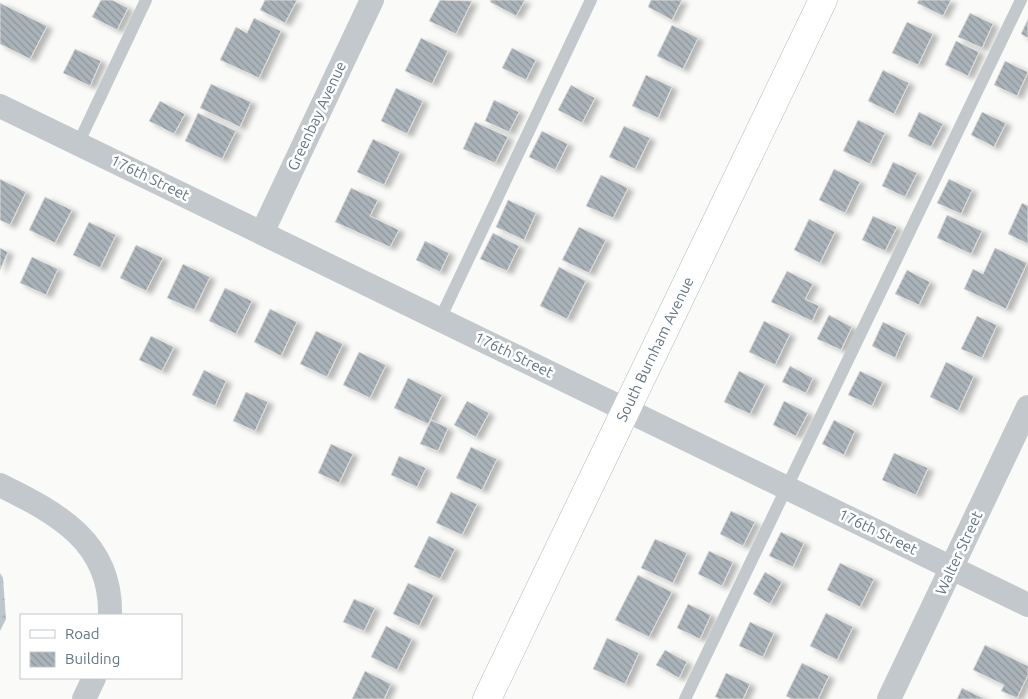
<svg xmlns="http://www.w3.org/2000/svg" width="1028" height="699" font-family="Ubuntu,sans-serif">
<defs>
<pattern id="water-ripples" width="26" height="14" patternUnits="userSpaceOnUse" patternTransform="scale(1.25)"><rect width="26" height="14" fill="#bbc7cb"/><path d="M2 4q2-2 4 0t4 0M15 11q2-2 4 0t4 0" fill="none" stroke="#9ca6aa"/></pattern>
<pattern id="building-back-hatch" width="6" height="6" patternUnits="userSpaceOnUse" patternTransform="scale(1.25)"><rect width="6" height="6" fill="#aab3b9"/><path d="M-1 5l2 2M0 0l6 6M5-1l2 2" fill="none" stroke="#8e969c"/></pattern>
<filter id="shadow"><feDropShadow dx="5.5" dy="3" stdDeviation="2.5" flood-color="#0004"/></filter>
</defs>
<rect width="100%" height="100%" fill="#fafaf8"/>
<path fill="url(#water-ripples)" d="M0,573L3,578L6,619L0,631Z"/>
<path fill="url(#building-back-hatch)" stroke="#dcdcda" filter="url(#shadow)" d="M101,0H112L128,8L117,30L92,17Z
M265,0H297L285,23L260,10Z
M440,0L472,1L456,34L429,21Z
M491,0H525L516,16L490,2Z
M651,0H682L672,20L648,7Z
M919,0H951L943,16L917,3Z
M0,3L47,26L30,59L0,44Z
M970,13L993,24L982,48L958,37Z
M254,18L281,31L259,78L220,60L236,27L247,33Z
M1028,19V38L1021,34Z
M907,22L933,34L918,65L892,53Z
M672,25L698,38L683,69L657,56Z
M421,38L448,51L432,84L405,71Z
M956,41L979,52L968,76L945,65Z
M512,48L536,60L526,80L502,68Z
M75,49L101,61L90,86L63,73Z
M1005,61L1028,72L1017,96L994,85Z
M883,70L909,83L894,114L868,101Z
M646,75L672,87L658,118L632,106Z
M211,84L251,102L240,127L200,108Z
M571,85L595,98L582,123L558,110Z
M396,88L423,101L407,134L381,121Z
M494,100L519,112L509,132L485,121Z
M160,101L185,114L174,134L149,121Z
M919,112L943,124L931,147L908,136Z
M982,112L1006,123L994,147L971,135Z
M198,113L236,131L222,159L185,141Z
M858,120L885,133L870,164L843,151Z
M475,122L508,137L495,163L463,149Z
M624,126L650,138L635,169L609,157Z
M542,131L568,144L555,170L529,157Z
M373,139L400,152L384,185L357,172Z
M893,162L917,173L905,197L882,186Z
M834,169L860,182L845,213L819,200Z
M601,175L628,188L613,218L586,206Z
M0,179L26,192L10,225L0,220Z
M949,179L972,190L961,214L937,203Z
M351,188L378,200L370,216L399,230L390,247L335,222Z
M45,197L72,210L55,243L29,230Z
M508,200L536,213L524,240L496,227Z
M1022,203L1028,206V244L1008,234Z
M947,215L982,231L971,254L937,238Z
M873,216L897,227L885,251L862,240Z
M809,219L835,232L820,263L794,250Z
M89,222L116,235L100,268L73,255Z
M579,227L606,240L589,273L562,260Z
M493,233L519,246L507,271L480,259Z
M425,241L449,253L440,272L416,260Z
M136,245L163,258L146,291L120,278Z
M0,248L8,252L0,270Z
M995,248L1027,263L1006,309L964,289L973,269L983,274Z
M32,257L58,269L46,295L20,283Z
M183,264L210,277L194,310L167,298Z
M559,267L586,281L567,319L540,306Z
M907,270L930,282L919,305L895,294Z
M787,271L813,284L805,299L819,306L812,321L771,302Z
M225,288L252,301L236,334L209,321Z
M270,309L297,322L281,356L254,342Z
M829,315L852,327L841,350L817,339Z
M977,316L997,325L982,358L961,349Z
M764,321L790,334L775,365L749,352Z
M883,322L906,333L895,358L872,346Z
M316,331L343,344L327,377L300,364Z
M151,336L174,347L162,371L139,360Z
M359,352L386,365L370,398L343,385Z
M946,362L974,376L958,411L930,397Z
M790,366L813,378L806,393L782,382Z
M204,370L226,381L215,406L192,395Z
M739,371L765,384L750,414L724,402Z
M860,371L883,382L872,406L848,395Z
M408,378L442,395L428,424L394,408Z
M246,392L268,402L255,431L233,421Z
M467,401L489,413L476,437L454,425Z
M784,401L808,413L796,436L773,425Z
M431,420L448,428L438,451L420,444Z
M834,420L855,431L844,455L822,444Z
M331,444L353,454L339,483L318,473Z
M471,447L497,459L482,490L456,478Z
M894,453L928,468L916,495L882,480Z
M399,456L426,468L417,487L391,475Z
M451,492L477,504L462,535L436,523Z
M731,511L755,522L743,546L720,534Z
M781,532L804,543L793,567L769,556Z
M429,536L455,549L440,579L414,567Z
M655,539L687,553L673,583L641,568Z
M709,551L733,562L722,586L698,574Z
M840,563L874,579L860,607L827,590Z
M765,572L782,582L770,604L753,594Z
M638,575L672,592L649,637L615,620Z
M408,583L434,595L419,626L393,614Z
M354,599L375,608L364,631L343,622Z
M688,604L711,615L700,639L677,628Z
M826,613L853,627L837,660L810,646Z
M750,622L774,633L763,657L739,646Z
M386,626L412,639L397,670L371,657Z
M607,638L639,653L625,684L593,669Z
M985,645L1028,666V675L1017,698L1001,691L1004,685L973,670Z
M665,650L687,662L679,678L656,665Z
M802,663L829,676L818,699H792L786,696Z
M365,671L391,684L384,699H352Z
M726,673L750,684L743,699H720L715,697Z
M962,688L985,699H957Z"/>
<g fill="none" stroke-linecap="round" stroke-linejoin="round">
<defs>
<g id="secondary">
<path id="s1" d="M487,699L823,0"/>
</g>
</defs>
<use href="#secondary" stroke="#b3babf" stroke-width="29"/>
<path stroke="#c3c8cc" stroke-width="12" d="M78,144L146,0
M440,319L591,0
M685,699L1021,0"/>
<path stroke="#c3c8cc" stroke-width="24" d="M0,106L1028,605
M262,233L372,0
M0,485C57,513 112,542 110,615
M84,699L94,678
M889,699L1028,407"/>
<use href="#secondary" stroke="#fff" stroke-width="28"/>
</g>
<g text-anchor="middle" stroke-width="5" stroke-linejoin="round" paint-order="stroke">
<g font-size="15" fill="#657683" stroke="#fff">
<text transform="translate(317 116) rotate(-65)" y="5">Greenbay Avenue</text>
<text transform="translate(150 178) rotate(26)" y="5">176th Street</text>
<text dy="5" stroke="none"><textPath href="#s1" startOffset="388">South Burnham Avenue</textPath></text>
<text transform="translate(514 355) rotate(26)" y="5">176th Street</text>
<text transform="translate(878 532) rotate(26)" y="5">176th Street</text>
<text transform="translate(959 553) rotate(-65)" y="5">Walter Street</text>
</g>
</g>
<rect x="20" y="614" width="162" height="65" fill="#ffffff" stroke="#c1c8cd"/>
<rect x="30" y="630" width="25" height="8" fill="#ffffff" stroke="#c1c8cd"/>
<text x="65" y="639" font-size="15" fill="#657683">Road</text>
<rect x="30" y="652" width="25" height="15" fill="url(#building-back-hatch)" stroke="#c1c8cd"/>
<text x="65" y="664" font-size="15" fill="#657683">Building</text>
</svg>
